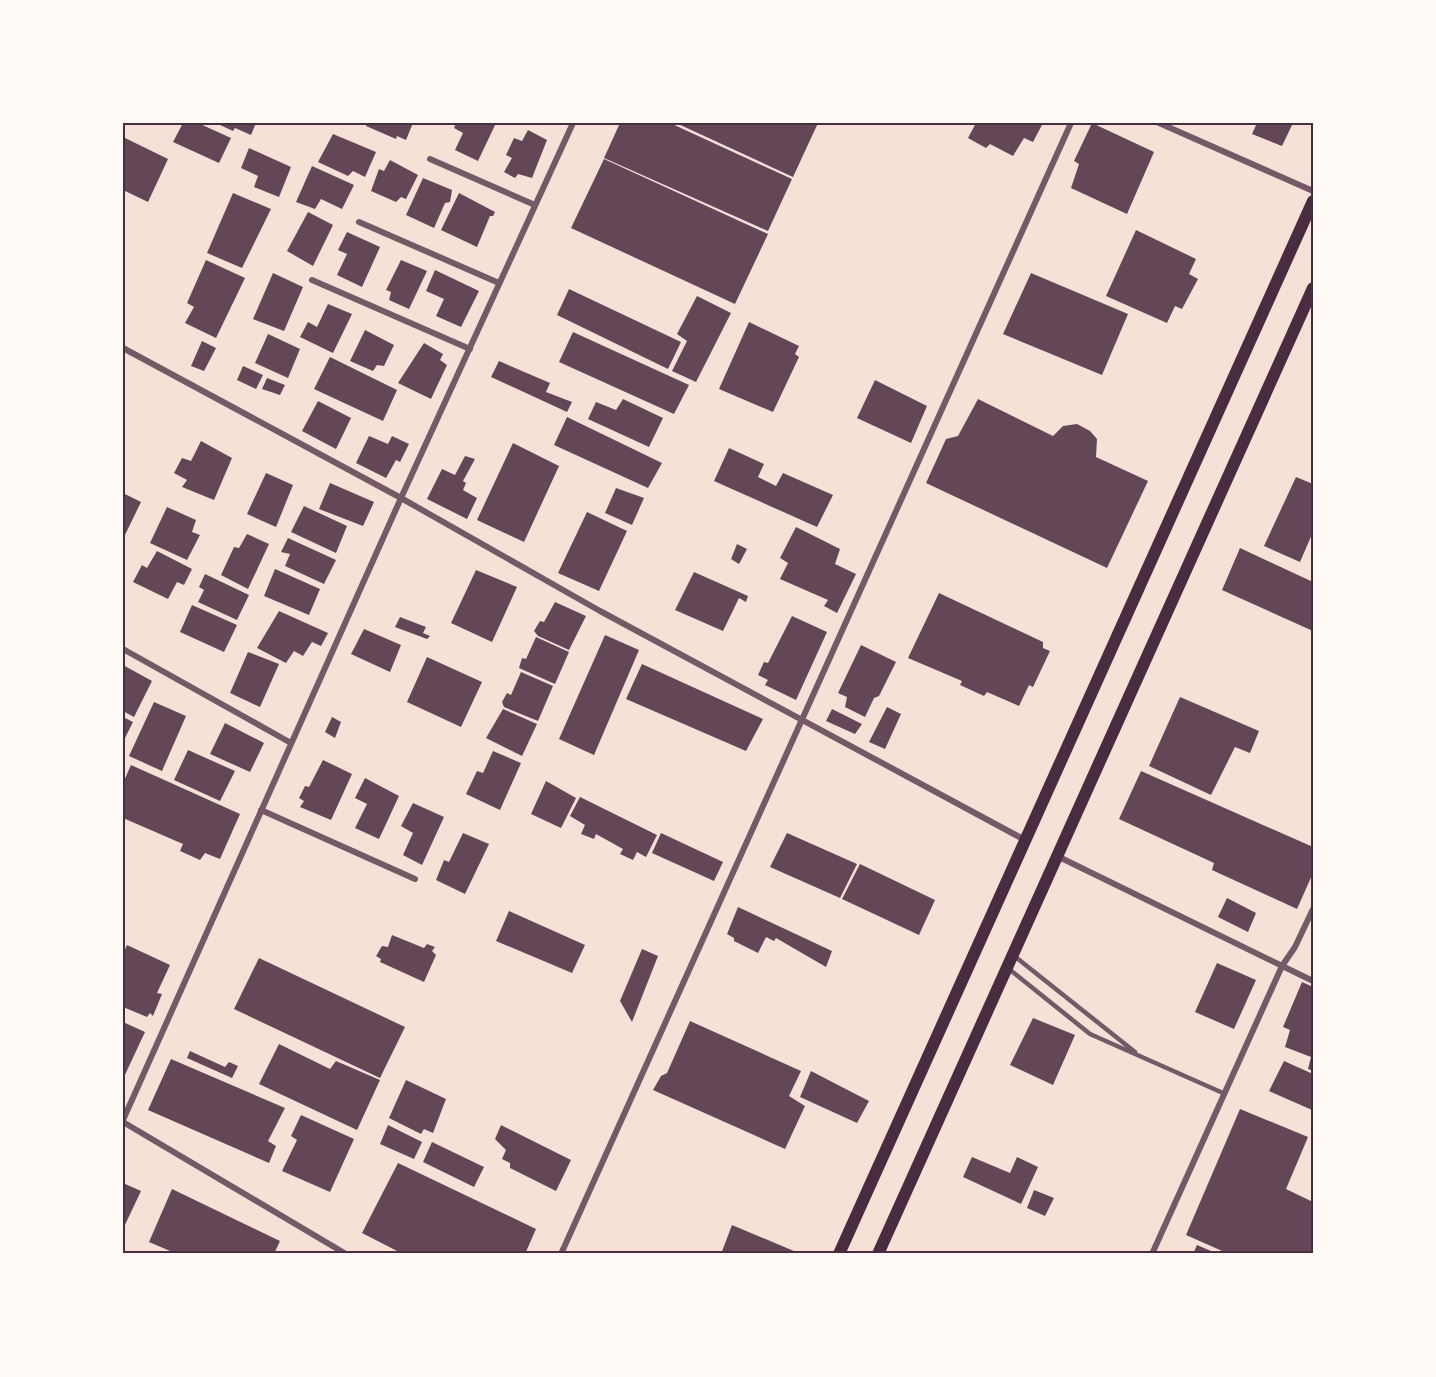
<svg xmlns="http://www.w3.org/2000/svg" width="1436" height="1377" font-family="'Public Sans',sans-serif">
<rect width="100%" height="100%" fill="#f7e1d7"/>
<path fill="#644757" d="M183,123H198L231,138L219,163L173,142Z
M221,123H256L251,135L235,128L233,131L220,125Z
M367,123H413L406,140L397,136L396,139L366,126Z
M456,123H496L478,161L455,150L463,133L454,128Z
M620,123H670L792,179L768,231L604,158Z
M676,123H818L793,177Z
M976,123H1043L1033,142L1024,138L1013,156L990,144L986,148L968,138Z
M1092,123L1154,152L1127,214L1071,188L1079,164L1074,161Z
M1257,123H1293L1282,146L1252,134Z
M528,130L547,140L532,178L518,174L515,178L504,172L512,158L506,155L514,138L522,141Z
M333,134L376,152L365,177L353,171L348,176L318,162Z
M123,137L168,159L148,202L123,190Z
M249,148L291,167L279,197L254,187L258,176L241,168Z
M604,159L768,234L735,304L571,228Z
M390,160L418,175L406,199L401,197L396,202L371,191L379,169L384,171Z
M312,166L354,185L342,209L321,199L315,209L296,202Z
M423,178L452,190L450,202L445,203L434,228L406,215Z
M233,193L271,209L242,268L207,253Z
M459,193L495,212L493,216H490L477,247L441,230Z
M308,212L333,225L313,266L287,251Z
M1136,230L1196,259L1189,274L1198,279L1182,309L1175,306L1167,323L1106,296Z
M347,232L380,247L362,287L337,275L347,254L338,250Z
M206,260L245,278L216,338L185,323L194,307L187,303Z
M401,260L427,271L409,309L389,300L391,292L386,290Z
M435,270L479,291L461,327L436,316L444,299L426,291Z
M273,273L303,287L284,331L253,319Z
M1031,273L1128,314L1102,375L1003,334Z
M569,289L681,342L668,369L557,315Z
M697,296L731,313L696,382L672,371L687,341L677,334Z
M328,304L352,314L333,353L300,337L308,322L317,327Z
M749,322L799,346L795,354L799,357L773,412L719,389Z
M365,330L394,345L384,366L377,365L373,371L350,361Z
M573,332L689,385L674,414L559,362Z
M268,334L300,349L288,378L255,363Z
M202,341L216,348L204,371L191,366Z
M424,343L443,354L440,360L447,365L431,399L398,383Z
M330,357L397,390L383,421L314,389Z
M499,361L550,383L546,392L572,402L567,412L491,377Z
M243,366L263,375L256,389L237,380Z
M267,378L285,385L280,395L262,389Z
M875,380L927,406L911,443L857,418Z
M623,399L663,418L649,447L588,419L596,402L616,410Z
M978,399L1053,436L1063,426L1077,424L1090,431L1097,439L1096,457L1148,481L1107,568L926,483L946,439L958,436Z
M318,401L351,418L336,449L302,431Z
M567,417L662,463L648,488L554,445Z
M369,436L388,444L392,436L409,444L400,462L396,460L386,478L356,463Z
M201,441L232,458L214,500L182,487L187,480L174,473L182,458L191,461Z
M513,443L559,466L524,542L477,520Z
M729,448L764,464L758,477L776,486L783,473L833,495L817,527L714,481Z
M465,456L475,459L463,481L466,483L463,490L477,498L467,519L427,499L442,469L455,475Z
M266,473L293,485L276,527L247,514Z
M1296,477L1313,484V532L1300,562L1264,546Z
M330,483L374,502L363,526L319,509Z
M616,488L644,498L632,525L605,513Z
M123,493L141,502L123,539Z
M304,506L347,526L336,553L291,532Z
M167,507L196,520L192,532L200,535L187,560L150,543Z
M587,512L627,531L599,591L558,573Z
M796,527L840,549L835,564L856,574L837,613L824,606L828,600L780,579L788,563L780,558Z
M247,534L269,544L248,589L221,575L234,547L239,548Z
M288,538L336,560L324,584L285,566L290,554L281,552Z
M737,544L747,549L739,564L731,559Z
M1240,548L1313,582V631L1222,590Z
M157,551L192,569L184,585L177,582L168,599L133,582L142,565L147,568Z
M275,569L320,589L309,615L264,596Z
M476,570L517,587L492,642L451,623Z
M694,572L748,596L746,602L739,598L723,631L675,610Z
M205,574L249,595L237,620L198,602L204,590L199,587Z
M939,593L1043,642V648L1050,651L1033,687L1029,685L1019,706L987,692L984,696L960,685L962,681L908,658Z
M555,602L586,616L569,650L538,636L534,631L540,621L544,622Z
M192,605L237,625L224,652L180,632Z
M279,611L328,633L321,646L312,642L303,656L294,651L286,663L257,648Z
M792,616L827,632L796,700L765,685L768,680L758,675L764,662L768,663Z
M400,617L426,627L423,633L430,636L427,639L395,627Z
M364,629L401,645L390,672L351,654Z
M605,635L639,650L594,755L559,739Z
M536,637L569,652L555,684L519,668L522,658L526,659Z
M861,645L896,662L879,696L874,698L865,717L845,707L847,697L838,693Z
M248,652L279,664L260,707L230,693Z
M427,657L482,682L461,727L407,702Z
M642,664L763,719L746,751L626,699Z
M123,665L152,681L134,717L123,711Z
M521,672L553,686L538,721L504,707L502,702L507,693L511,695Z
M1180,697L1259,731L1250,753L1235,747L1211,795L1149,766Z
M154,702L186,716L162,771L129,756Z
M887,707L901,714L885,749L869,742Z
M503,709L537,724L522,756L486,738Z
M832,709L862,724L855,734L826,721Z
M123,717L133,722L123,742Z
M332,717L341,722L335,738L325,732Z
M225,723L264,743L250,772L210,754Z
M188,750L235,771L220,801L174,780Z
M493,751L521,763L500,810L466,794L477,771L483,773Z
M323,760L352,774L331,820L300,807L304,801L299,798L305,786L309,787Z
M131,765L240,814L220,859L205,853L200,860L180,851L183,844L123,818V783Z
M1141,771L1313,847V873L1297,909L1212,870L1214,863L1119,819Z
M365,778L399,796L379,839L355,828L367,804L355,798Z
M546,781L576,798L561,828L531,814Z
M580,797L657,835L646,857L637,852L633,860L620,854L623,849L596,834L594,839L581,834L585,825L570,816Z
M413,803L444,817L422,865L403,855L413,833L401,826Z
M463,833L489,844L465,894L436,880L444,860L449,862Z
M661,833L723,862L714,881L652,853Z
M787,833L857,864L840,898L770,867Z
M860,864L935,900L919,935L842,899Z
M1227,898L1256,913L1248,932L1218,917Z
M738,907L832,951L826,967L776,938L774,941L766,937L758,953L734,941V938L727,934Z
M509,911L585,945L572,973L496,941Z
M392,935L424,948L427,944L435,947L432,951L436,955L424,982L380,962L381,959L376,956L382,946L388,947Z
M127,945L170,965L157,993L162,994L153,1016L150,1013L147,1017L123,1007V954Z
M642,949L658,956L632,1022L620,1001Z
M259,958L405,1027L380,1078L234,1009Z
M1217,963L1256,980L1234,1029L1195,1012Z
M1302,982L1313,987V1071L1308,1069L1311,1057L1285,1047L1290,1030L1283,1027Z
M1033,1018L1075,1035L1053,1085L1010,1065Z
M690,1021L801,1071L789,1096L805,1106L785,1149L653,1090L661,1076L667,1073Z
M123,1022L145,1032L123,1079Z
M279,1044L330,1069L336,1061L380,1080L357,1130L259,1084Z
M190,1051L225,1067L229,1062L238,1066L232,1078L187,1058Z
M171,1059L285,1108L268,1141L276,1146L269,1163L148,1110Z
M1284,1061L1313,1074L1312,1110L1269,1091Z
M811,1071L869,1101L857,1123L800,1097Z
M406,1080L446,1099L433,1133L424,1129L421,1134L389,1118Z
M1240,1109L1308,1137L1286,1189L1313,1202V1254H1229L1186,1235Z
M301,1115L354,1139L330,1192L282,1171L297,1140L291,1136Z
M388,1125L422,1142L414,1159L380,1144Z
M501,1125L571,1160L556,1191L510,1168V1163L502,1159L506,1150L495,1139Z
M432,1142L484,1167L474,1187L423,1162Z
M972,1157L1010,1173L1017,1157L1038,1167L1021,1204L963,1177Z
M398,1163L536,1229L525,1254H398L399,1252L362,1233Z
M123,1183L141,1191L123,1229Z
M172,1189L280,1241L274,1254H177L149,1242Z
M1034,1190L1054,1198L1045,1216L1027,1208Z
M732,1225L801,1254H721Z
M1197,1245L1218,1254H1193Z"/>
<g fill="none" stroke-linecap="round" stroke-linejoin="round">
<path stroke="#755966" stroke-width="4.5" d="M1013,955L1135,1052
M1009,969L1090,1034L1223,1093"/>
<path stroke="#755966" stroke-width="6" d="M1159,123L1313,191
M430,159L535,205
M359,222L499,283
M312,280L470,349
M123,348L401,498L600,611L1025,840
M123,649L291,743
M261,810L415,879
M1057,856L1313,981
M123,1120L401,498L573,123
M123,1122L346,1254
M561,1254L1071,123
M1152,1254L1282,966L1295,947L1313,909"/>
<path stroke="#4a2c40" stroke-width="12" d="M839,1254L1313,201
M878,1254L1313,288"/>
</g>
<rect width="1436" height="1377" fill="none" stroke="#fffaf5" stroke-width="249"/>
<rect x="124" y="124" width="1188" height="1128" fill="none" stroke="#4a2c40" stroke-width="2"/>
</svg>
